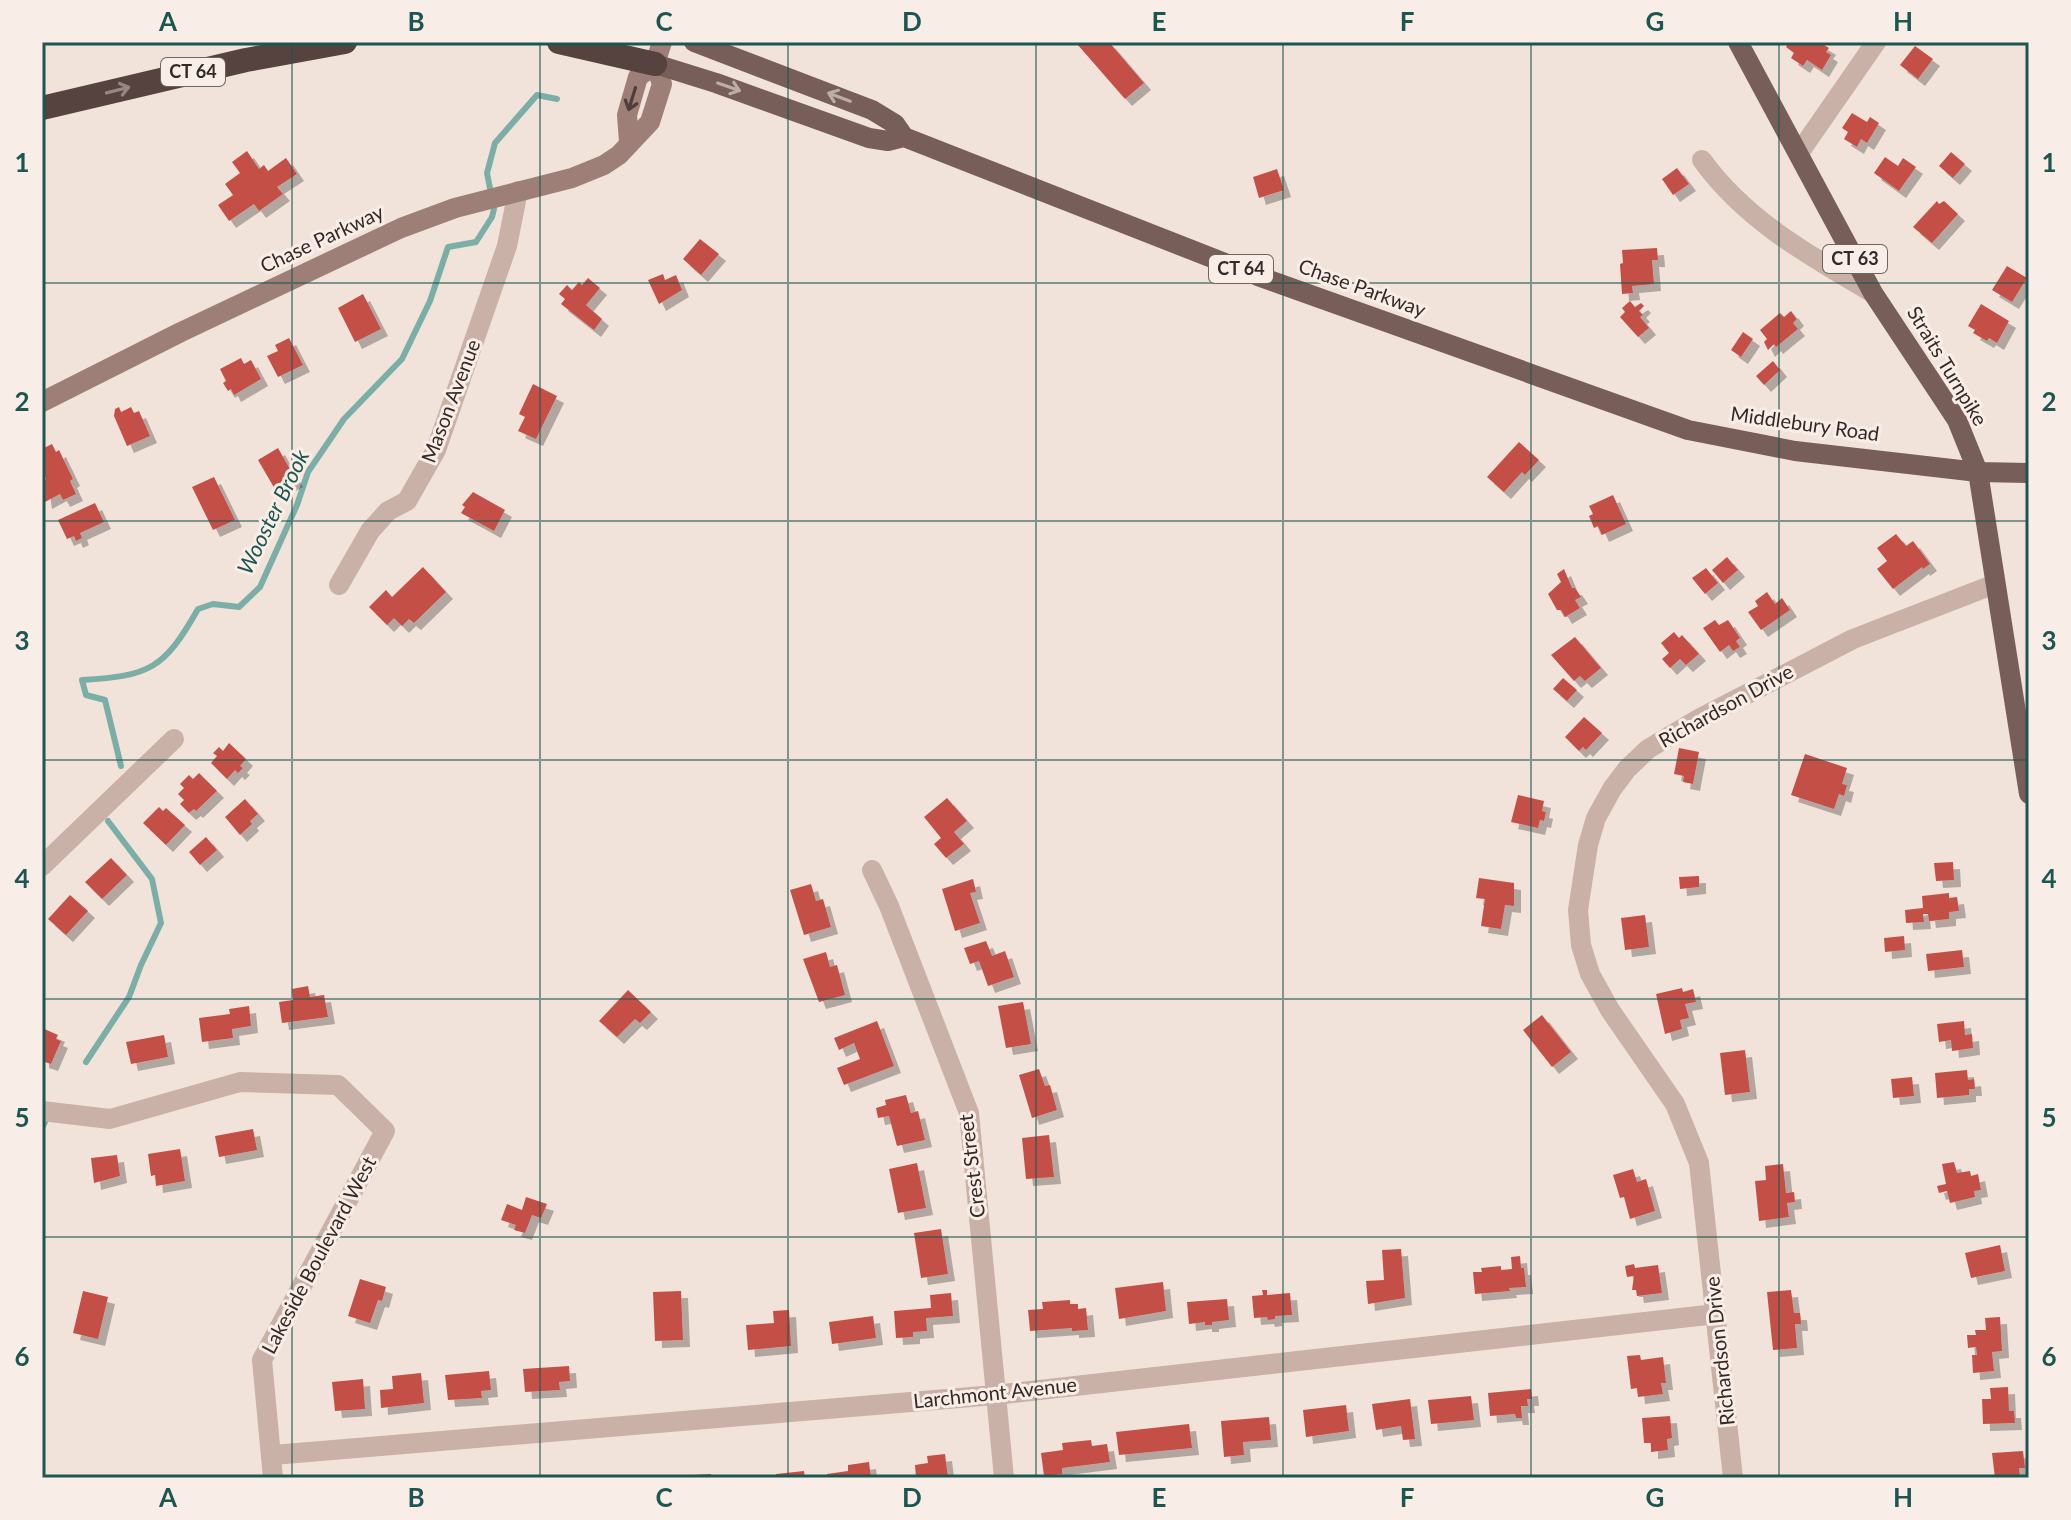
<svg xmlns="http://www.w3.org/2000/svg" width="2071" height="1520" font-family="Lato,sans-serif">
<defs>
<filter id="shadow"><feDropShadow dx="7" dy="7" stdDeviation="0" flood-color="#0004"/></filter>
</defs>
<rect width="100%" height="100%" fill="#f1e3da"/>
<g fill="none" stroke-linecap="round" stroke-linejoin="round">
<path stroke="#7aaea7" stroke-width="6" d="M121,766L105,700L86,695L82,680C150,676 164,669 198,609L213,604L239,607L260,587L297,505L308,472L344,419L402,359L430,301L448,247L476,242L492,217L494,209L487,173L495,143L537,95L557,99
M86,1062L129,997L141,965L161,923L152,879L108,821
M42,1128L45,1122"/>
</g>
<path fill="#c45046" filter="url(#shadow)" d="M1080,42H1109L1144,83L1125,99L1077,44Z
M1789,42H1819L1829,48L1826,52L1831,55L1822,70L1807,60L1803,66L1791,58L1794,53L1786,47Z
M1915,46L1933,59L1918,79L1900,65Z
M1852,113L1867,122L1870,117L1879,123L1867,143L1861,139L1857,147L1844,139L1848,132L1842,128Z
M247,151L259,169L264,165L268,171L286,158L297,174L277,187L283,194L259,211L254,204L229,221L218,205L233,195L225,184L240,173L232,162Z
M1951,152L1965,164L1953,178L1939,166Z
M1885,157L1898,166L1903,158L1916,167L1899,191L1874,173Z
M1677,168L1689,184L1673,195L1662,179Z
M1277,169L1284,190L1259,198L1253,177Z
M1937,201L1939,204L1944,201L1958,214L1932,243L1913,227Z
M700,239L719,254L701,275L683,259Z
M1657,248L1658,260H1652L1654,284L1632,286L1633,293L1622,294L1620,264L1623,263L1622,250Z
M2007,266L2027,278L2012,302L1992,290Z
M663,274L665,280L676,275L682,290L659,304L648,280Z
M588,278L600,288L586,305L602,319L594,330L561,304L565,299L559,294L567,285L572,290L579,282L582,285Z
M363,294L381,329L355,342L338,308Z
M1630,301L1635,307L1641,303L1644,306L1639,311L1643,315L1640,317L1649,328L1638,337L1620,317L1625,312L1622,308Z
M1981,304L2009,321L1997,343L1989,338L1987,341L1973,333L1975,330L1968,326Z
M1791,311L1797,319L1793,323L1798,329L1776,347L1774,344L1768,350L1764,342L1767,339L1760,330L1780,313L1784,317Z
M1743,332L1753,339L1741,357L1731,350Z
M289,338L303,365L278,377L267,356L278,351L275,345Z
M241,358L244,364L251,360L261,379L234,395L231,389L228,391L223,383L226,381L220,369Z
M1773,361L1780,370L1764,385L1756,376Z
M533,384L557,396L536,439L518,431L525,417L519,414Z
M119,407L121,412L131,407L134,413L139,411L150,436L127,446L114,416L115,409Z
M1519,442L1539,460L1525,475L1522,472L1504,492L1487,477Z
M52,444L56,452L59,450L73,479L70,481L76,494L63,500L60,494L45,502L42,481L46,479L42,470V449Z
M278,448L296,480L276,491L258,460Z
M214,477L235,520L213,530L192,487Z
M473,492L505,510L494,531L461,513L465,507L462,505Z
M1613,495L1626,524L1602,535L1598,526L1594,528L1589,516L1593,514L1589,506Z
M95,503L104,522L80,533L82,538L76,541L74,536L67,539L58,520Z
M1896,534L1906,546L1913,541L1930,564L1923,569L1922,567L1893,589L1877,569L1887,561L1877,548Z
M1727,557L1738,570L1723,583L1712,570Z
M423,567L446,592L414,623L409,619L402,626L394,618L387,625L369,607L386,590L392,597Z
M1706,568L1718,583L1705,594L1692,578Z
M1564,569L1572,588H1575L1581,597L1575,600L1580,608L1565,617L1561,610H1557L1548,594L1561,582L1557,574Z
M1767,592L1775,604L1782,598L1790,610L1761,630L1748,612L1758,606L1755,601Z
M1715,620L1719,625L1728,620L1740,638L1736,641L1740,647L1733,651L1729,645L1720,652L1703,628Z
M1674,632L1679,638L1682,635L1699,654L1686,665L1680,659L1670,668L1662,659L1669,653L1661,643Z
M1575,637L1601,668L1585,681L1580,676L1574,681L1551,655Z
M1563,678L1577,690L1567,701L1553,689Z
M1584,717L1602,733L1586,750L1583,747L1579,751L1565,737Z
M229,743L246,759L240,766L243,768L238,773L235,770L227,779L211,763L217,756L213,753L219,747L223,751Z
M1679,748L1699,752L1693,784L1683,782L1684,776L1674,774Z
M1805,754L1847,768L1842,784L1847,785L1844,796L1839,794L1834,809L1791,795Z
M199,773L217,791L196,811L194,809L189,813L180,804L184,800L178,794L184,788L180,784L189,775L193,779Z
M1518,795L1544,801L1542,811L1546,812L1544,821L1540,820L1538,828L1511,822Z
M947,798L967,821L954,832L964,844L946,858L934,844L941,838L924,817Z
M245,799L258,814L250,821L252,824L240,835L225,817Z
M159,807L163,811L166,808L185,825L166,845L143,823Z
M206,837L217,850L200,865L189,852Z
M111,858L127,875L102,899L85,882Z
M1953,862L1954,880L1936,881L1934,863Z
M1699,876V887L1680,889L1679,877Z
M1479,878L1514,883V906L1505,905L1501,929L1481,926L1485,899L1476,898Z
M973,879L976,892L970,893L980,923L955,931L942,889Z
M811,884L816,901L823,899L831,927L804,935L790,890Z
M1949,893V898L1957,897L1959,911L1949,912V919L1929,921L1928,914H1923L1924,922L1906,923L1905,910L1923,908L1922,896Z
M70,895L88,911L66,935L48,919Z
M1645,915L1649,947L1625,950L1621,918Z
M1904,936L1905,950L1885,952L1884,938Z
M986,941L992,956L1005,951L1014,977L988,986L979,961L970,964L964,948Z
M1962,950L1964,967L1928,971L1926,954Z
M826,952L830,967L837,965L845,995L819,1002L803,959Z
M308,986L310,997L324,995L328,1017L282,1023L279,1002L293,1000L292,989Z
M1682,988L1683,992L1693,989L1696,1002L1685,1004L1689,1018L1680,1020L1682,1029L1665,1034L1656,994Z
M628,990L651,1012L640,1023L635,1019L617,1037L599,1021Z
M1023,1002L1031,1044L1006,1048L998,1006Z
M249,1006L251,1026L232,1029L233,1038L202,1042L199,1018L230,1014L229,1009Z
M1542,1015L1571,1052L1552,1067L1523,1030Z
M877,1021L894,1066L844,1085L837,1068L860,1059L854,1043L839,1050L834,1038Z
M1964,1021L1965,1035L1972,1034L1973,1048L1952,1051L1951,1040L1939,1042L1937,1024Z
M42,1028L58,1035L56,1039L61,1041L51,1064L42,1061Z
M164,1035L168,1057L131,1064L126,1042Z
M1745,1050L1750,1092L1725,1095L1720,1053Z
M1039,1069L1045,1086L1050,1085L1057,1110L1032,1118L1019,1075Z
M1967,1070L1968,1080L1974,1079L1975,1089H1969V1095L1937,1098L1935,1073Z
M1912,1077L1914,1096L1893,1098L1891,1079Z
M906,1095L911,1113L918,1111L925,1140L897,1146L889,1116L878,1118L876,1108L886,1105L885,1100Z
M253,1129L257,1150L219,1157L215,1136Z
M1049,1135L1054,1177L1026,1179L1022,1138Z
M180,1149L185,1181L156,1186L155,1175L151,1176L148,1154Z
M117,1155L120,1176L94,1183L91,1158Z
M1954,1162L1957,1173L1970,1171L1971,1176L1978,1174L1981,1190L1974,1191L1975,1197L1950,1203L1947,1191L1939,1193L1937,1186L1946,1184L1942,1164Z
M917,1163L926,1208L898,1213L889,1169Z
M1783,1164L1786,1193L1794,1192L1795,1202L1787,1203L1789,1217L1759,1221L1755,1181L1766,1180L1765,1166Z
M1633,1169L1637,1182L1646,1179L1655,1211L1630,1219L1624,1197L1620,1198L1613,1175Z
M526,1197L547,1204L541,1218L532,1215L525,1233L514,1230L516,1225L501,1220L507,1204L522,1210Z
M941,1229L948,1274L921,1278L914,1233Z
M2000,1245L2005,1271L1971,1278L1965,1253Z
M1401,1249L1405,1298L1368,1304L1366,1281L1384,1280L1382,1250Z
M1520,1256L1521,1268H1524L1526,1287L1509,1288L1510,1291L1475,1294L1473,1272H1482L1481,1268L1501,1266V1270L1512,1269L1511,1257Z
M1634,1264L1635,1268L1658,1265L1662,1293L1637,1296L1636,1290H1632L1634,1276L1627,1277L1625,1266Z
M360,1279L386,1287L382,1301L378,1300L370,1323L348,1316Z
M1163,1282L1166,1311L1119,1319L1115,1288Z
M1262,1290H1267V1295L1290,1293L1292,1315L1275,1316V1319L1268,1320L1267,1317L1254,1318L1252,1296L1263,1295Z
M1791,1290L1794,1313H1800L1801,1324H1795L1797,1348L1773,1350L1767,1292Z
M83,1291L108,1297L98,1339L73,1333Z
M681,1291L683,1340L655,1341L653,1292Z
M951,1293L953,1316L926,1318L927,1331L913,1332V1337L896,1338L894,1311L931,1308L930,1295Z
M1227,1299L1229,1320L1212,1322V1325H1205V1322L1189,1324L1187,1302Z
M1070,1300V1304H1078V1309L1086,1308L1088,1330L1072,1331V1328L1030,1331L1028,1310L1043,1309L1042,1302Z
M789,1310L791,1346L748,1350L746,1325L774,1323L773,1311Z
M873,1316L876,1338L832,1344L829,1322Z
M2000,1317L2002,1351L1992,1352L1994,1371L1973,1373L1972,1355H1977L1976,1347L1968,1348L1967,1335H1976L1975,1330H1986L1985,1318Z
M1640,1355L1641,1360L1663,1357L1666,1383H1661L1663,1394L1638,1397L1637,1388L1631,1389L1627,1356Z
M569,1366L570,1381L559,1382L560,1390L525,1392L523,1369Z
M489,1371L491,1390L481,1391L482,1398L448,1400L445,1375Z
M421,1373L424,1403L381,1408L380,1390L393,1389L392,1376Z
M363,1379L365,1409L335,1411L332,1382Z
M2008,1387L2009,1411H2014L2015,1423L1983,1424L1982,1399H1991L1990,1388Z
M1531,1389L1532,1399H1527L1528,1406H1521L1522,1418H1516L1515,1414L1490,1416L1488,1393Z
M1471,1396L1474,1420L1431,1424L1428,1400Z
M1410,1399L1415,1439L1403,1440L1401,1426L1376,1430L1372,1404Z
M1346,1405L1349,1431L1306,1437L1303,1410Z
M1670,1416L1672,1438L1667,1439L1668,1450L1651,1452V1443H1644L1642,1418Z
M1269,1417L1271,1440L1243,1442L1244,1455L1224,1457L1221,1421Z
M1189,1424L1192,1448L1119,1455L1116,1432Z
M1091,1440L1092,1446L1107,1444L1110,1462L1062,1468V1474L1044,1476L1041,1453L1063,1450L1062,1443Z
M2023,1451L2025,1468H2019L2020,1478H1995L1992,1453Z
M945,1454L948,1478H916L915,1465L928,1463L927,1456Z
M869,1462L871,1478H828L827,1474L848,1471V1465Z
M804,1471L805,1478H776V1474Z
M711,1474V1478H694V1475Z"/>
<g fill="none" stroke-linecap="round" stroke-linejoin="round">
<path stroke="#c9b1a7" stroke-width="20" d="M1799,153L1876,42
M1702,160C1745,220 1810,256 1873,293
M339,585L370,531L388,511L407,501L436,450L507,246L518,191
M42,866L174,739
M872,870L889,906L969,1113L1004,1478
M42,1111L110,1119L240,1082L338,1085L385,1131L262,1360L273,1478
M273,1455L995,1395L1716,1314
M1733,1478L1699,1163L1675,1104L1610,1010L1590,974L1581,945L1578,910L1588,845L1596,818L1612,789L1627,769L1648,749L1695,721L1853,639L1995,584"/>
<path stroke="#9d7f78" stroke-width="20" d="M629,142L627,115L638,77L655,64L662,42
M42,402L181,332L401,228L455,208L572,178L604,165L619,155L650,122L662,84L655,64"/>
<path stroke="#775e58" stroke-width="20" d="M694,42L872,110L895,124L904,137
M1738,42L1873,293L1957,420L1978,472L2029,794
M655,64L716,83L869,138L888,141L904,137L1258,276L1688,430L1795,451L1978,472L2029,473"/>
<path stroke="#56423e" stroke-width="24" d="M559,42L655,64
M42,108L246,60L345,42"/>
</g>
<defs><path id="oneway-shaft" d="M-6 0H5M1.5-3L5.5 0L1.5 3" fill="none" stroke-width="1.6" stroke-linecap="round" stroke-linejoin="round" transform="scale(2)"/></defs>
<g stroke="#beada7">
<use href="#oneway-shaft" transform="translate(729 87) rotate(19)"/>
<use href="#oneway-shaft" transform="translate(839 97) rotate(-159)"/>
</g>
<use stroke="#978782" href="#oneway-shaft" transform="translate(118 90) rotate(-14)"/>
<use stroke="#4f3e3b" href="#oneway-shaft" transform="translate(632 99) rotate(107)"/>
<path fill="none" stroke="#1d5651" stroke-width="2" stroke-opacity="0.55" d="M292,42V1478M540,42V1478M788,42V1478M1036,42V1478M1283,42V1478M1531,42V1478M1779,42V1478M42,283H2029M42,521H2029M42,760H2029M42,999H2029M42,1237H2029"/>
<g text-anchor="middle" stroke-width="6" stroke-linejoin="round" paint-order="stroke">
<g fill="#f9eee7" stroke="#706461" stroke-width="2">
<rect x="161" y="58" width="64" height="28" rx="6"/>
<rect x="1823" y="245" width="64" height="28" rx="6"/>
<rect x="1209" y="255" width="64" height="28" rx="6"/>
</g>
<g font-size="18" font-weight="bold" fill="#352927">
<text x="193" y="78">CT 64</text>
<text x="1855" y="265">CT 63</text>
<text x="1241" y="275">CT 64</text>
</g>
<g font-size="20" fill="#352927" stroke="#f9eee7">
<text transform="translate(322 239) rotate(-25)" y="7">Chase Parkway</text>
<text transform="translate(1362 288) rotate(20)" y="7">Chase Parkway</text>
<text transform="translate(1947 366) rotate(59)" y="7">Straits Turnpike</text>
<text transform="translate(451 401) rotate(-69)" y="7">Mason Avenue</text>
<text transform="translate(1805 424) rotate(8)" y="7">Middlebury Road</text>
<text transform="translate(1726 706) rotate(-29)" y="7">Richardson Drive</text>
<text transform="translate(972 1166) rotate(-97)" y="7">Crest Street</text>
<text transform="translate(319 1255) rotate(-62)" y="7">Lakeside Boulevard West</text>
<text transform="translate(1720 1351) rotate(-96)" y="7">Richardson Drive</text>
<text transform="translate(995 1393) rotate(-6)" y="7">Larchmont Avenue</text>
</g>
<g font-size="22" font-style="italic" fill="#1d5651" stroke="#f9eee7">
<text transform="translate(273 512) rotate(-64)" y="8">Wooster Brook</text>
</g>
</g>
<rect width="2071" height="1520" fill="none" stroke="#f9eee7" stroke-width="88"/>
<rect x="44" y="44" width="1983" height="1432" fill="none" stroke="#1d5651" stroke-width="3"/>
<g font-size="26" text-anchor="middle" font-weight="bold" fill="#1d5651">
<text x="168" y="31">A</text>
<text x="416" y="31">B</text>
<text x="664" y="31">C</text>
<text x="912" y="31">D</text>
<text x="1159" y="31">E</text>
<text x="1407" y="31">F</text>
<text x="1655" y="31">G</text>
<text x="1903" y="31">H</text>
<text x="22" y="172">1</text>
<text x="2049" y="172">1</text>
<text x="22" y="411">2</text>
<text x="2049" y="411">2</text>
<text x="22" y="650">3</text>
<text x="2049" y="650">3</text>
<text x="22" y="888">4</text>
<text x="2049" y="888">4</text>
<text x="22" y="1127">5</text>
<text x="2049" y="1127">5</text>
<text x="22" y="1366">6</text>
<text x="2049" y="1366">6</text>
<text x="168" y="1507">A</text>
<text x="416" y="1507">B</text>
<text x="664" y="1507">C</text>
<text x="912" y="1507">D</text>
<text x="1159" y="1507">E</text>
<text x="1407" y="1507">F</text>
<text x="1655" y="1507">G</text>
<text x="1903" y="1507">H</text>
</g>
</svg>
